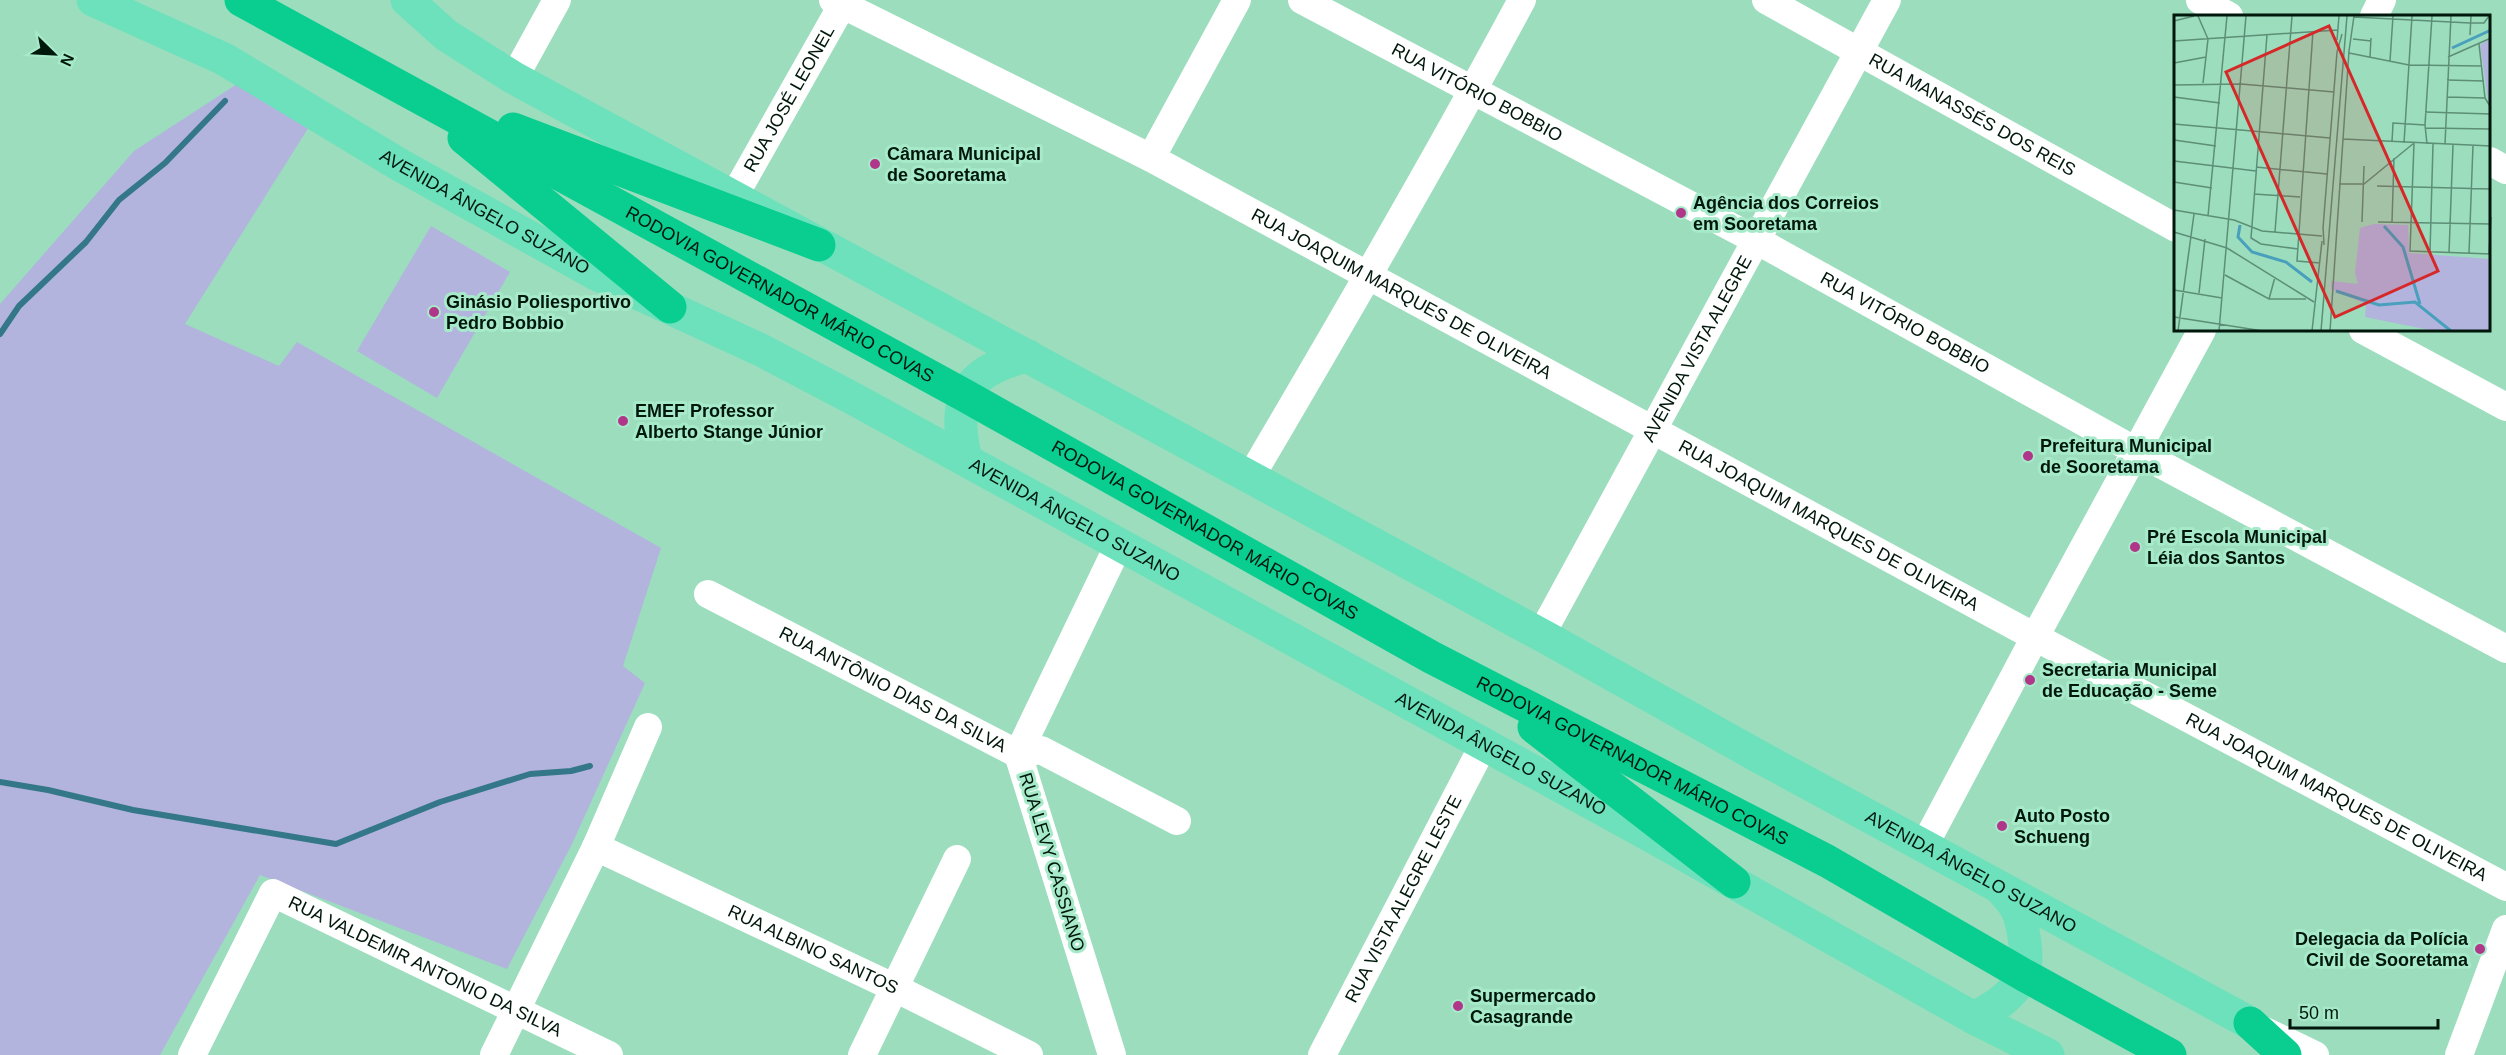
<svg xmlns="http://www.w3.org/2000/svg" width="2506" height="1055" font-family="Arial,sans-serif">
<rect width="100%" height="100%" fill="#9bddbd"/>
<path fill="#b2b4de" d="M254,73L322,106L185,324L279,366L297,342L661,548L623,666L645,683L572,844L507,969L260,875L160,1055H0V304L134,151Z
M431,226L510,272L437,398L357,351Z"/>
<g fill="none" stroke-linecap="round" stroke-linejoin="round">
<path stroke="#378" stroke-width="6" d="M0,334L19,306L86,242L119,200L165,163L225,101
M0,782L48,790L133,810L336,844L440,802L530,774L571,771L590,766"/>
<g stroke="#fff" stroke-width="28">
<path id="s1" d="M833,0L1151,158L2035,637L2506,887"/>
<path id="s2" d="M1302,0L1756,240L2136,451L2506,649"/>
<path id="s3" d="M1766,0L2176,228"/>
<path d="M2200,0L2229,16"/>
<path d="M2374,16L2382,0"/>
<path d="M514,78L557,0"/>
<path d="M1151,158L1237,0"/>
<path d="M2490,161L2506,170"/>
<path id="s4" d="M733,198L845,0"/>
<path d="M2363,330L2506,407"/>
<path d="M1250,478C1343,320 1435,162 1522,0"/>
<path id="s5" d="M708,594L1018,754L1041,750L1177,821"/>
<path id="s6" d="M1541,635L1887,0"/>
<path d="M1924,846L2035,637L2202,330"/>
<path id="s7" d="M596,847L895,988L1029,1055"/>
<path d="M2265,1031L2315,1055"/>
<path id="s8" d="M192,1055L273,893L609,1055"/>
<path d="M494,1055L596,847L648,727"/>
<path d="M862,1055L957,859"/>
<path d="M1112,1055L1018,754L1119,544"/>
<path id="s9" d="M1322,1055L1484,744"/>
<path d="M2459,1055L2506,929"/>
</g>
<g stroke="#6ce1bc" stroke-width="33">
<path id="s10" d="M93,0L224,59L400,165L596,274L763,351L854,399L1653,837L1974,1018L2048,1055"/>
<path id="s11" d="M407,0L446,35L514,78L1547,638L1756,755L2250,1023"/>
<path d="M966,460C951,399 966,370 1028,356"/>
<path d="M1974,1018C1993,1008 2013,996 2023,976C2030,962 2023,921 2016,908C2012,901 2006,895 2001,889"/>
</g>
<g stroke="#0acd90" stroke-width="33">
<path id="s12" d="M241,0L964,395L1431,657L1827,861L2024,975L2170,1055"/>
<path d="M513,129L819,245"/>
<path d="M464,138L670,307"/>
<path d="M1534,727L1734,882"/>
<path d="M2250,1023L2285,1055"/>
</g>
</g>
<g fill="#b03689" stroke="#a7eaca" stroke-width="2">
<circle cx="875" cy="164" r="6"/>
<circle cx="1681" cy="213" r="6"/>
<circle cx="434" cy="312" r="6"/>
<circle cx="623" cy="421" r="6"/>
<circle cx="2028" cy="456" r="6"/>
<circle cx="2135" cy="547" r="6"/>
<circle cx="2030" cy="680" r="6"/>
<circle cx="2002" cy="826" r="6"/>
<circle cx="2480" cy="949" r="6"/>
<circle cx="1458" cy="1006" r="6"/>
</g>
<g text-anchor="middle" stroke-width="6" stroke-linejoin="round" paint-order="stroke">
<g font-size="18" fill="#00170c" stroke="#a7eaca">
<text dy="6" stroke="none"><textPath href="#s2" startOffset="198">RUA VITÓRIO BOBBIO</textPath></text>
<text dy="6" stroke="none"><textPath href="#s4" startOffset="114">RUA JOSÉ LEONEL</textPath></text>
<text dy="6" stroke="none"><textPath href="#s3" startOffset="236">RUA MANASSÉS DOS REIS</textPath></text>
<text dy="6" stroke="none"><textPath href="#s10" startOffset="446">AVENIDA ÂNGELO SUZANO</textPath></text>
<text dy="6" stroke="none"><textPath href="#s12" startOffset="614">RODOVIA GOVERNADOR MÁRIO COVAS</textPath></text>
<text dy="6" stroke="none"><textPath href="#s1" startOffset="640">RUA JOAQUIM MARQUES DE OLIVEIRA</textPath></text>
<text dy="6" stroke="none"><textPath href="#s2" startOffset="684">RUA VITÓRIO BOBBIO</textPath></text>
<text dy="6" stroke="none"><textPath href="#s6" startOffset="326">AVENIDA VISTA ALEGRE</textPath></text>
<text dy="6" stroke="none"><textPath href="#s10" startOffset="1112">AVENIDA ÂNGELO SUZANO</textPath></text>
<text dy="6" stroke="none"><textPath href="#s1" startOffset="1126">RUA JOAQUIM MARQUES DE OLIVEIRA</textPath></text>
<text dy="6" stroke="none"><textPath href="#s12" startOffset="1100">RODOVIA GOVERNADOR MÁRIO COVAS</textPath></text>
<text dy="6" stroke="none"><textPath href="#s5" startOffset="208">RUA ANTÔNIO DIAS DA SILVA</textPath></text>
<text dy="6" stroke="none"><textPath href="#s10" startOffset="1598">AVENIDA ÂNGELO SUZANO</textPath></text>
<text dy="6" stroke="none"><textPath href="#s12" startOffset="1586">RODOVIA GOVERNADOR MÁRIO COVAS</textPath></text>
<text dy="6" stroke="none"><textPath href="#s1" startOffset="1702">RUA JOAQUIM MARQUES DE OLIVEIRA</textPath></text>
<text transform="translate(1052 862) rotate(73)" y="6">RUA LEVY CASSIANO</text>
<text dy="6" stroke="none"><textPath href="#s11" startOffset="1792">AVENIDA ÂNGELO SUZANO</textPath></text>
<text dy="6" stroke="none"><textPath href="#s9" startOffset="176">RUA VISTA ALEGRE LESTE</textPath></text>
<text dy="6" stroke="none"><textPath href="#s7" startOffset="240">RUA ALBINO SANTOS</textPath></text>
<text dy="6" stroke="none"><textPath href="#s8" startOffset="350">RUA VALDEMIR ANTONIO DA SILVA</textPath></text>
</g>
<g font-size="18" font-weight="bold" fill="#00170c" stroke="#a7eaca" text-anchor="start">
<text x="887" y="160">Câmara Municipal<tspan x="887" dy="21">de Sooretama</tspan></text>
<text x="1693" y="209">Agência dos Correios<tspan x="1693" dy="21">em Sooretama</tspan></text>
<text x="446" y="308">Ginásio Poliesportivo<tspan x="446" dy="21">Pedro Bobbio</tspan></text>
<text x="635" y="417">EMEF Professor<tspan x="635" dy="21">Alberto Stange Júnior</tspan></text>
<text x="2040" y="452">Prefeitura Municipal<tspan x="2040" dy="21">de Sooretama</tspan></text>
<text x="2147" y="543">Pré Escola Municipal<tspan x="2147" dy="21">Léia dos Santos</tspan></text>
<text x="2042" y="676">Secretaria Municipal<tspan x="2042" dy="21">de Educação - Seme</tspan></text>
<text x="2014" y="822">Auto Posto<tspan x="2014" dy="21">Schueng</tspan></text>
<text x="2468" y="945" text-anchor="end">Delegacia da Polícia<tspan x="2468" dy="21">Civil de Sooretama</tspan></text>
<text x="1470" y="1002">Supermercado<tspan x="1470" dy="21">Casagrande</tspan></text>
</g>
</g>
<g transform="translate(2174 15)">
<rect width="316" height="316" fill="#9bddbd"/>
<path d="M316,24V98L306,30ZM200,209L234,210L235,238L316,244V316H260L191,302L192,289L157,274V266L184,269L181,258L186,213Z" fill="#b2b4de"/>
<path fill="none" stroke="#49a0bd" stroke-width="3" d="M278,33L317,15M66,210L64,222L78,237L112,247L138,267M210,211L229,232L246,289M162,276L205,290L241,287L277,316"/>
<path fill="none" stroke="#5d8e76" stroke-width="1.5" d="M24,1L34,24L29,68M180,2L296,8H310L315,1M0,6L20,1M139,16L123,246L146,248M93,20L77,223L87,229L124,234M296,20L297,1M179,24L197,26M163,25L165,1M0,26L164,15M305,29L311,83L317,93M175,36L180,1M163,37L168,19M175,38L235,50L308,51M196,42L197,23M274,42L317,23M216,46L219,1M0,48L32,42M273,65L310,66M0,70L67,69L160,77M0,82L46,88M273,82L311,83M251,97L317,99M0,109L156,123M251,113L317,114M169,124L317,131M0,125L42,131M218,127L219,108L251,110M230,128L238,1M240,128L236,236L317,239M253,129L251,110L258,1M271,129L277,1M0,146L82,156M82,152L153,159M0,167L38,173M165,169H190L240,128M203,171L317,174M80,179L126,182M0,195L60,205L88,216L148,221M34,201L53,1M188,207L190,151M204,207L317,209M218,207L220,143M149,211L150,230M149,213L163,37M0,217L53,233L140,287M101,217L118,1M256,237L259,129M275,238L279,130M295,238L299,130M315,239L317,202M51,260L95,284H132M0,275L48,283M25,278L31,224M95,284L101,262M0,302L89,316M4,316L20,199M45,316L72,1M138,316L148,226M147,316L173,1M156,316L175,36"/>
<path fill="#d62828" fill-opacity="0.15" stroke="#d62828" stroke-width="3" d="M155,11L264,256L161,302L52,57Z"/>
<rect width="316" height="316" fill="none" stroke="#00170c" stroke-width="3"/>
</g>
<g transform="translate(54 54) rotate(114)" stroke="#a7eaca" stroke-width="4.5" paint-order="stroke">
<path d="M0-4.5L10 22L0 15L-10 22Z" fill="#00170c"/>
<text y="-9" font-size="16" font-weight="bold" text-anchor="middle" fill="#00170c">N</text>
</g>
<path d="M2290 1019v9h148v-9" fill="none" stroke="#00170c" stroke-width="3"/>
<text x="2299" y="1019" font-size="18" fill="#00170c" stroke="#a7eaca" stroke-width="4.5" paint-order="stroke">50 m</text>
</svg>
